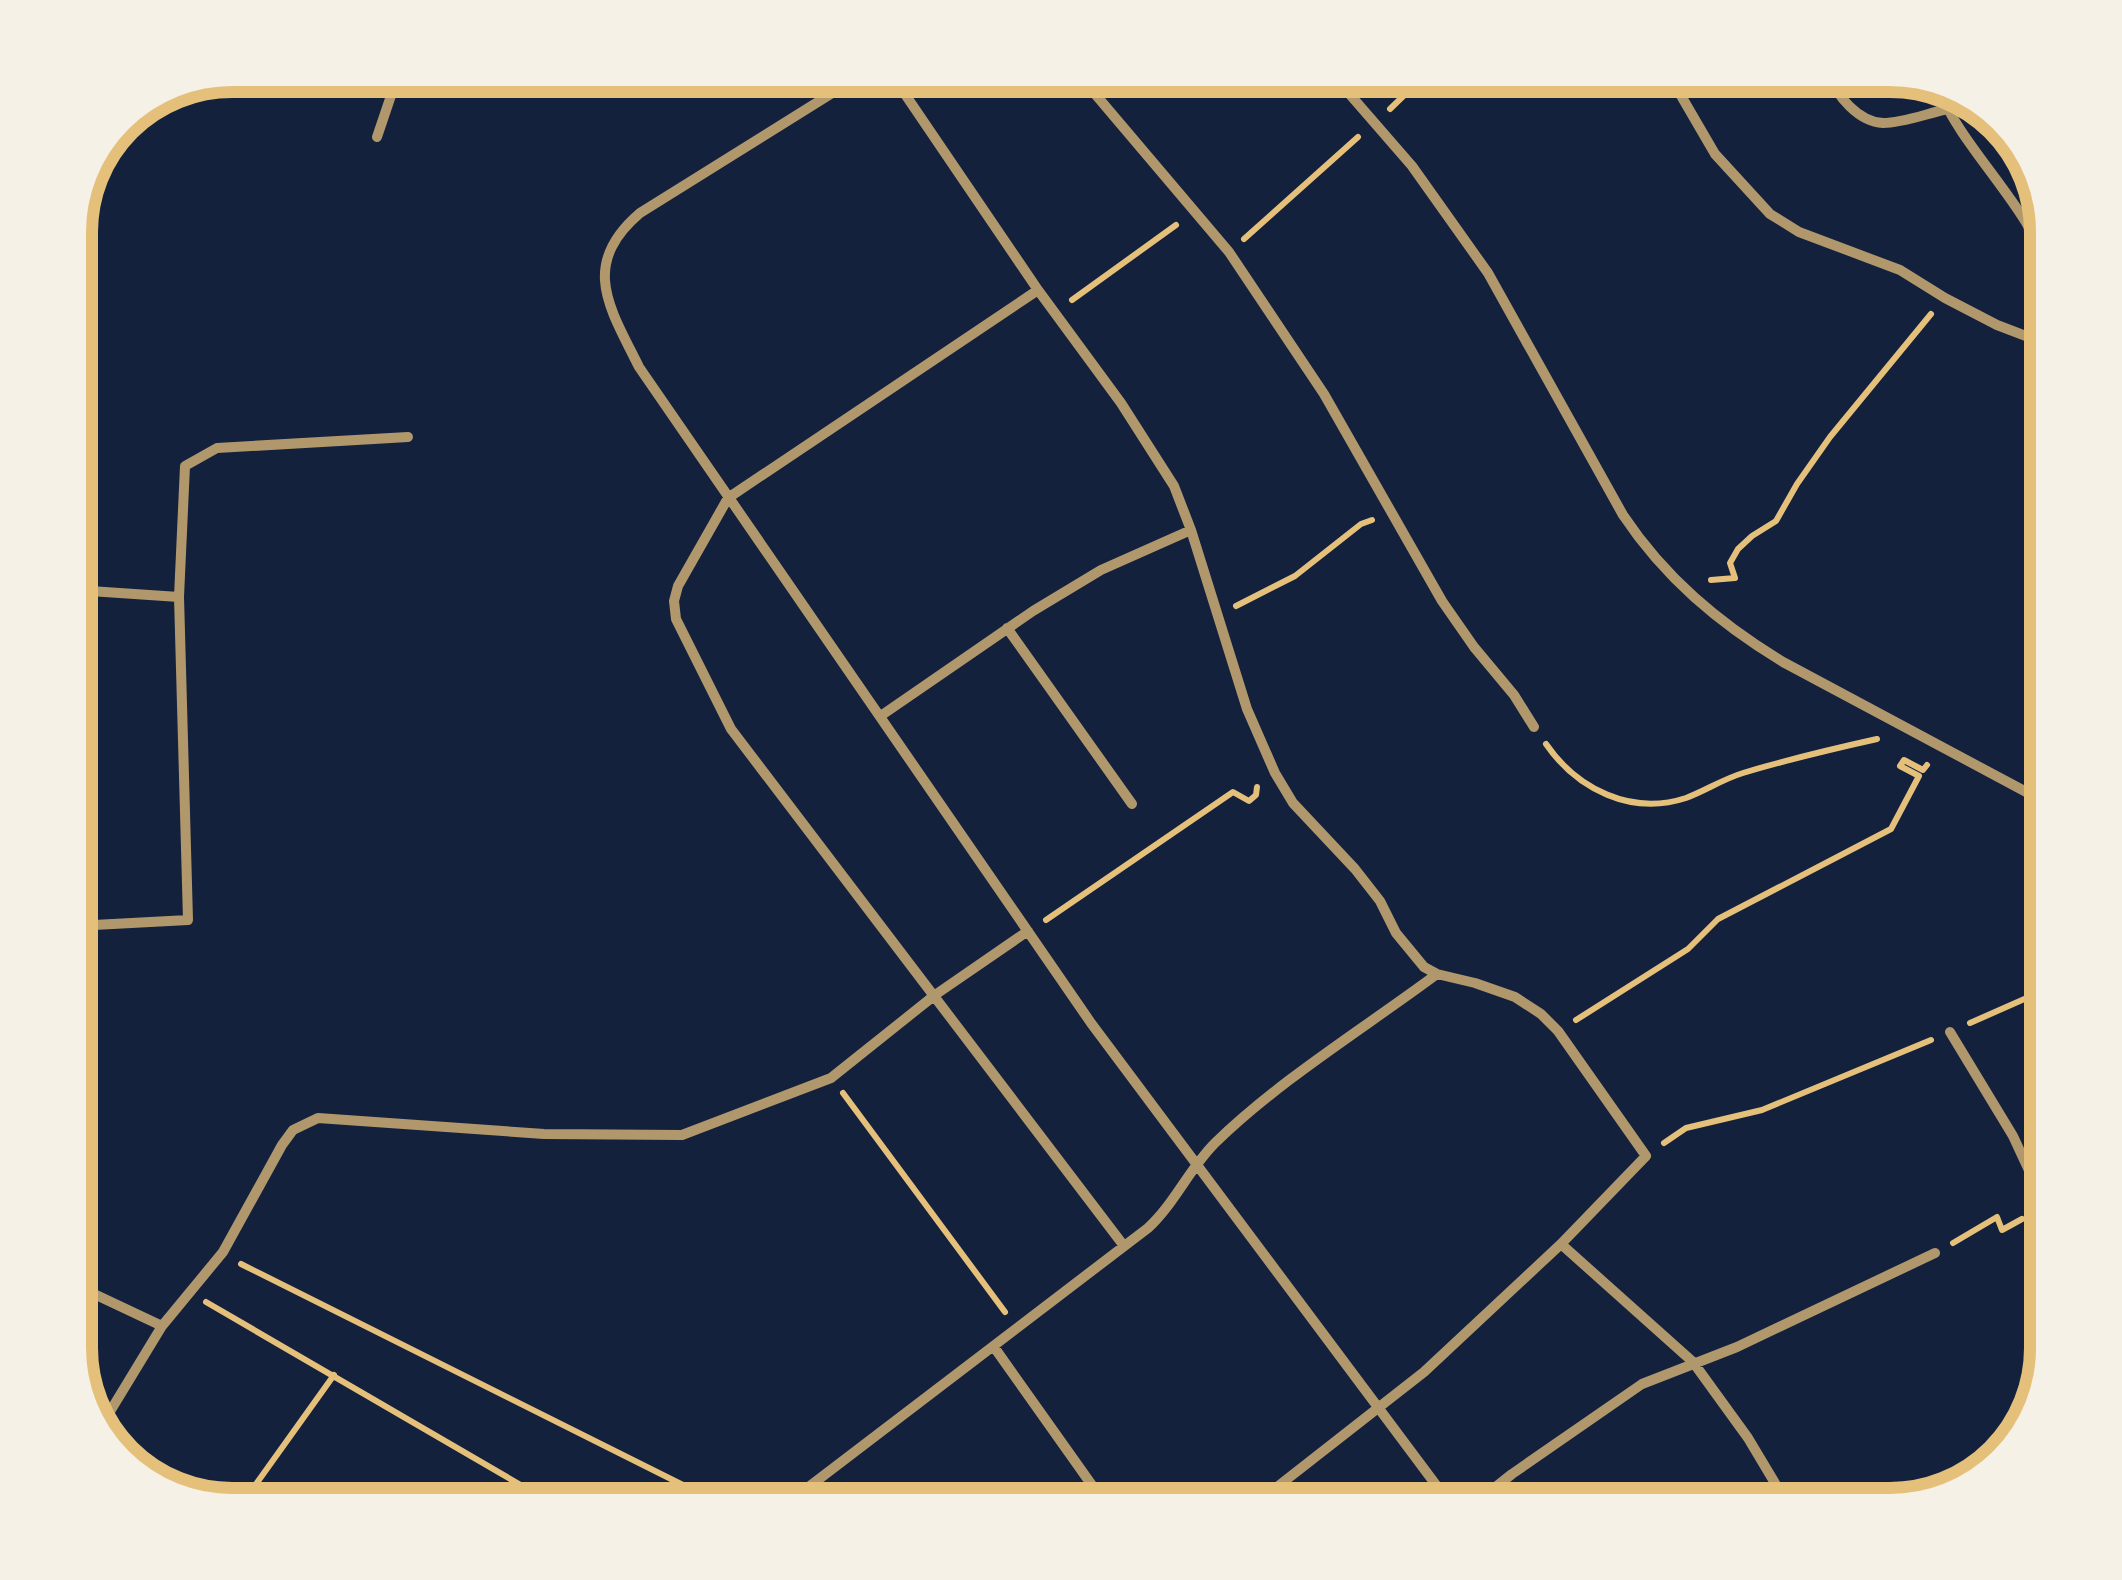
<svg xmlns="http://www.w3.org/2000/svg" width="2122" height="1580" font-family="'Noto Serif',serif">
<rect width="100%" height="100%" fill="#14213d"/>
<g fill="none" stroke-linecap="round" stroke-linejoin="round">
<path stroke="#e5c07b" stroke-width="6" d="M1390,109L1425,75
M1244,239L1358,137
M1072,300L1176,225
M1711,580L1735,578L1730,563L1738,549L1752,536L1776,521L1797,484L1830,437L1931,314
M1236,606L1295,576L1361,524L1372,520
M1546,744C1577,789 1631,816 1686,798C1705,791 1723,779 1743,773C1786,760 1832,749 1877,739
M1046,920L1233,792L1249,801L1256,795L1257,787
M1576,1020L1688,949L1718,919L1891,829L1919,776L1900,766L1904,760L1923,770L1927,765
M1970,1023L2047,989
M843,1093L1005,1312
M1664,1143L1686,1128L1762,1110L1931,1040
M1953,1243L1997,1217L2002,1230L2022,1219
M241,1264L723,1505
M206,1302L555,1505
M241,1505L334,1375"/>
<path stroke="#b1986c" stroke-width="10" d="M861,75L640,213C579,265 610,308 639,367L1091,1023L1451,1505
M892,75L1038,290L1121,403L1174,486L1191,530L1247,709L1275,773L1293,803L1355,869L1380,901L1396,933L1424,967L1437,974L1475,983L1515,997L1541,1014L1558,1031L1646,1156L1561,1244L1424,1372L1254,1505
M1079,75L1229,252L1324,394L1442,601L1474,647L1514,695L1534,727
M1333,75L1412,166L1488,273L1623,515C1665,578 1719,623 1783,662L2030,794L2047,819
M1669,75L1715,154L1770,214L1799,232L1900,270L1945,298L1997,325L2047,344
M1830,75C1836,96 1859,122 1883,123C1903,123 1928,113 1948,109
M1940,92C1963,150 2037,215 2047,272
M377,137L398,75
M1038,290L728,498L678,586L674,601L676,619L731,729L1124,1246
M2036,340L2047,298
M75,590L179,597
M1007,628L1132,804
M882,715L1033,611L1101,570L1191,530
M75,926L188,920L179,597L185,466L217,448L408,437
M1950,1032L2013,1136L2032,1177L2047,1227
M1561,1244L1693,1362L1748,1438L1788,1505
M75,1285L162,1326
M994,1347L1106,1505
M100,1428L162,1326L223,1252L282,1145L293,1130L318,1118L544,1134L682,1135L831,1078L935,995L1028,931
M1895,1504L2015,1442
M785,1505L1148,1228C1175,1203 1189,1169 1215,1143C1281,1079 1363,1029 1437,974
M1473,1505L1512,1474L1642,1384L1737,1347L1935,1253"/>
</g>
<path d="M0 0H2122V1580H0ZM232 92H1890A140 140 0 0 1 2030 232V1348A140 140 0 0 1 1890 1488H232A140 140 0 0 1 92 1348V232A140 140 0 0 1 232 92Z" fill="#f6f1e7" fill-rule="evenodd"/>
<path fill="none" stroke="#e5c07b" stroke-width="12" d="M232 92H1890A140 140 0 0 1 2030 232V1348A140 140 0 0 1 1890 1488H232A140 140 0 0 1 92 1348V232A140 140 0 0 1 232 92Z"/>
</svg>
